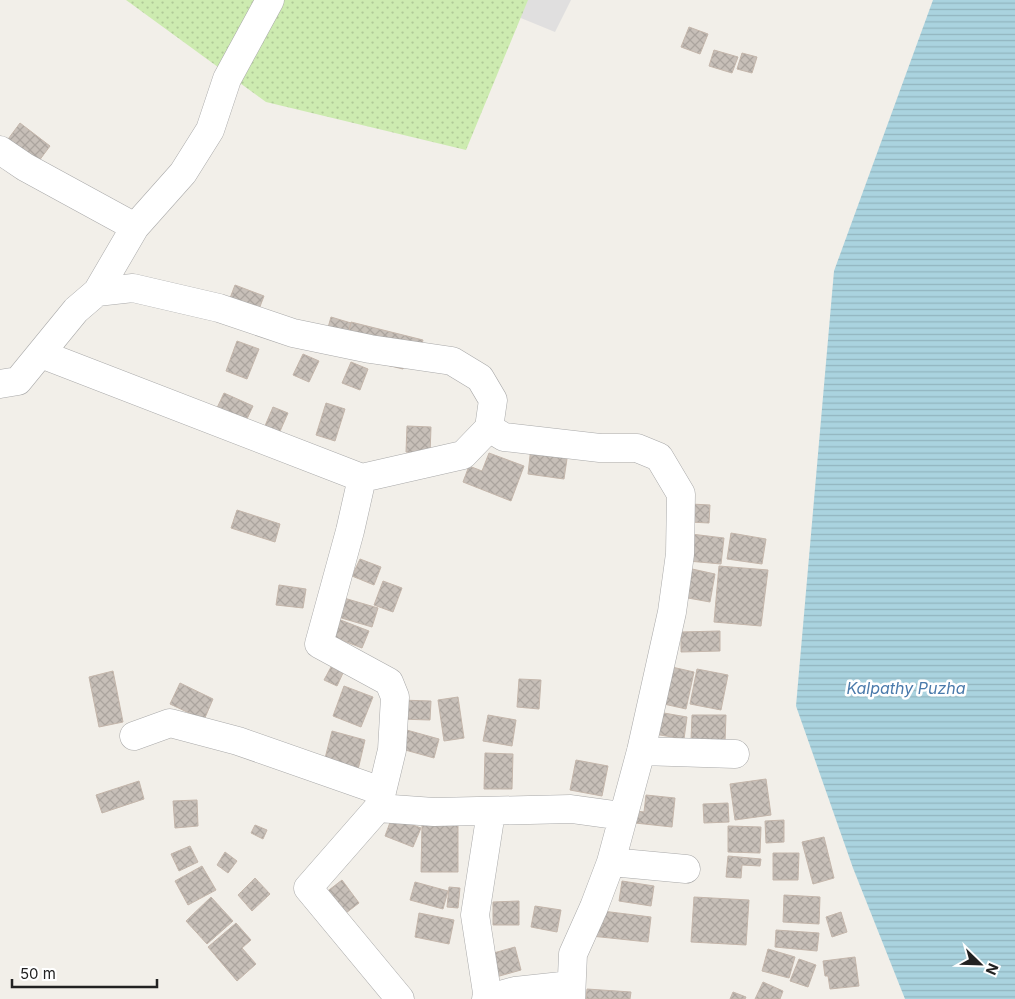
<svg xmlns="http://www.w3.org/2000/svg" width="1015" height="999" font-family="Inter,sans-serif">
<defs>
<pattern id="grass-dots" width="8" height="8" patternUnits="userSpaceOnUse" patternTransform="scale(1.25)"><rect width="8" height="8" fill="#cdebb0"/><path d="M2 2h.1M6 6h.1" fill="none" stroke="#b0c997" stroke-width="1.8" stroke-linecap="round"/></pattern>
<pattern id="water-rules" width="6" height="5" patternUnits="userSpaceOnUse" patternTransform="scale(1.25)"><rect width="6" height="5" fill="#aad3df"/><path d="M0 2.5h6" fill="none" stroke="#92b5bf"/></pattern>
<pattern id="building-cross-hatch" width="8" height="8" patternUnits="userSpaceOnUse" patternTransform="scale(1.25)"><rect width="8" height="8" fill="#c7bfb8"/><path d="M0 0l8 8M0 8l8-8" fill="none" stroke="#aba49e"/></pattern>
</defs>
<rect width="100%" height="100%" fill="#f2efe9"/>
<path fill="#e0dfdf" d="M498,0H571L555,32L494,7Z"/>
<path fill="url(#grass-dots)" d="M126,0H528L466,150L266,102Z"/>
<path fill="url(#water-rules)" d="M933,0H1015V999H905L853,868L796,706L834,271Z"/>
<path fill="url(#building-cross-hatch)" stroke="#c4b6ab" d="M689,27L708,34L700,54L681,47Z
M714,50L738,57L732,73L709,66Z
M742,53L757,57L752,73L737,69Z
M20,123L50,146L27,177L0,150Z
M235,285L264,296L253,325L224,314Z
M331,317L351,323L341,354L322,349Z
M351,322L423,340L418,360L406,357L403,369L374,362L346,345Z
M237,341L259,349L247,379L226,371Z
M303,354L319,361L309,382L293,375Z
M351,362L368,369L360,390L342,383Z
M224,393L253,406L239,436L210,423Z
M326,403L345,409L335,441L316,435Z
M273,407L288,413L270,454L256,447Z
M407,426L431,427L430,454L406,452Z
M531,447L568,452L564,479L528,474Z
M489,453L524,466L511,501L463,482L469,466L482,471Z
M691,504L710,505L709,523L690,522Z
M237,510L280,524L275,542L231,528Z
M731,533L766,539L762,564L727,559Z
M691,534L724,538L721,564L688,561Z
M360,559L381,567L374,585L352,576Z
M719,566L768,570L761,626L714,622Z
M683,567L715,574L710,602L677,596Z
M383,581L402,588L393,612L374,605Z
M279,585L306,589L303,608L276,605Z
M344,598L378,608L372,627L338,617Z
M338,619L369,631L362,648L331,636Z
M720,631V651L681,652V632Z
M663,665L694,672L686,709L655,702Z
M331,667L343,673L337,686L324,680Z
M697,669L728,675L721,710L690,704Z
M113,671L123,722L99,727L89,677Z
M519,679L541,680L539,709L517,707Z
M180,683L213,699L204,720L170,704Z
M344,686L373,697L361,727L333,716Z
M458,697L464,738L444,741L438,700Z
M400,700L431,701L430,720L399,719Z
M658,712L687,717L684,739L654,734Z
M488,715L516,720L512,746L483,741Z
M692,715H726L725,742L691,741Z
M403,729L439,739L434,758L398,748Z
M332,731L365,740L357,774L323,766Z
M485,753L513,754L512,789H484Z
M576,760L608,766L602,796L570,790Z
M766,779L771,815L735,820L730,784Z
M139,781L144,799L102,813L96,795Z
M646,795L675,798L672,827L635,823L637,811L644,812Z
M197,800L198,826L175,828L173,801Z
M728,803L729,822L704,823L703,804Z
M392,817L421,828L413,847L385,836Z
M458,817V872H421L422,825L440,826Z
M784,820V842L766,843L765,821Z
M255,825L267,830L263,839L251,833Z
M728,826L761,827L760,853L728,852Z
M824,837L834,878L813,884L802,842Z
M190,846L198,862L179,871L171,854Z
M225,852L237,861L228,873L217,865Z
M773,853H799L798,880H773Z
M728,856L761,859L760,866L742,865L741,878L726,877Z
M202,866L216,890L188,905L175,881Z
M255,878L270,894L252,911L238,895Z
M342,880L359,903L333,923L316,900Z
M622,881L654,886L651,906L619,901Z
M415,882L448,891L443,909L410,900Z
M449,887L460,888L458,908L447,907Z
M784,895L820,897L819,924L783,922Z
M211,897L233,921L207,944L186,921Z
M694,897L749,900L746,945L691,942Z
M519,901V925H493V902Z
M535,906L561,910L557,932L531,927Z
M594,910L651,917L648,942L591,936Z
M841,912L847,932L832,937L826,917Z
M419,913L454,920L449,944L415,937Z
M236,923L251,940L242,948L256,964L237,981L208,947Z
M776,930L819,933L817,951L775,947Z
M515,947L521,970L496,977L490,954Z
M768,949L795,957L789,978L762,971Z
M855,957L859,986L830,989L828,976H825L823,961Z
M799,959L816,965L808,987L790,981Z
M763,982L783,991L780,999H755Z
M587,989L631,992L630,999H586Z
M733,992L746,997L745,999H730Z"/>
<g fill="none" stroke-linecap="round" stroke-linejoin="round">
<defs>
<path id="minor" d="M0,150L25,167L135,227
M97,292L135,227L183,173L210,130L227,79L270,0
M41,354L362,478L463,455L489,428
M0,384L18,381L76,310L97,292L133,288L219,308L293,333L370,349L452,361L480,378L493,400L489,428L504,437L600,448H637L659,457L681,494L680,554L672,612L641,751L611,862L594,907L573,954L571,999
M362,478L350,531L319,644L389,682L395,697L392,750L378,808L434,812L571,809L622,816
M134,736L170,723L238,741L381,791
M641,751L735,754
M378,808L308,888L400,999
M611,862L686,869
M486,999L515,991L571,985
M488,999L475,915L491,812"/>
</defs>
<use href="#minor" stroke="#a9a9a9" stroke-width="29"/>
<use href="#minor" stroke="#fff" stroke-width="28"/>
</g>
<g text-anchor="middle" stroke-width="5" stroke-linejoin="round" paint-order="stroke">
<g font-size="16" font-style="italic" fill="#4a7aab" stroke="#fff">
<text x="906" y="694">Kalpathy Puzha</text>
</g>
</g>
<g transform="translate(980 964) rotate(113)" stroke="#ffffff" stroke-width="4" paint-order="stroke">
<path d="M0-4L9 19L0 12L-9 19Z" fill="#222222"/>
<text y="-8" font-size="14" font-weight="bold" text-anchor="middle" fill="#222222">N</text>
</g>
<path d="M12 979v8h145v-8" fill="none" stroke="#222222" stroke-width="2.5"/>
<text x="20" y="979" font-size="15" fill="#222222" stroke="#ffffff" stroke-width="4" paint-order="stroke">50 m</text>
</svg>
